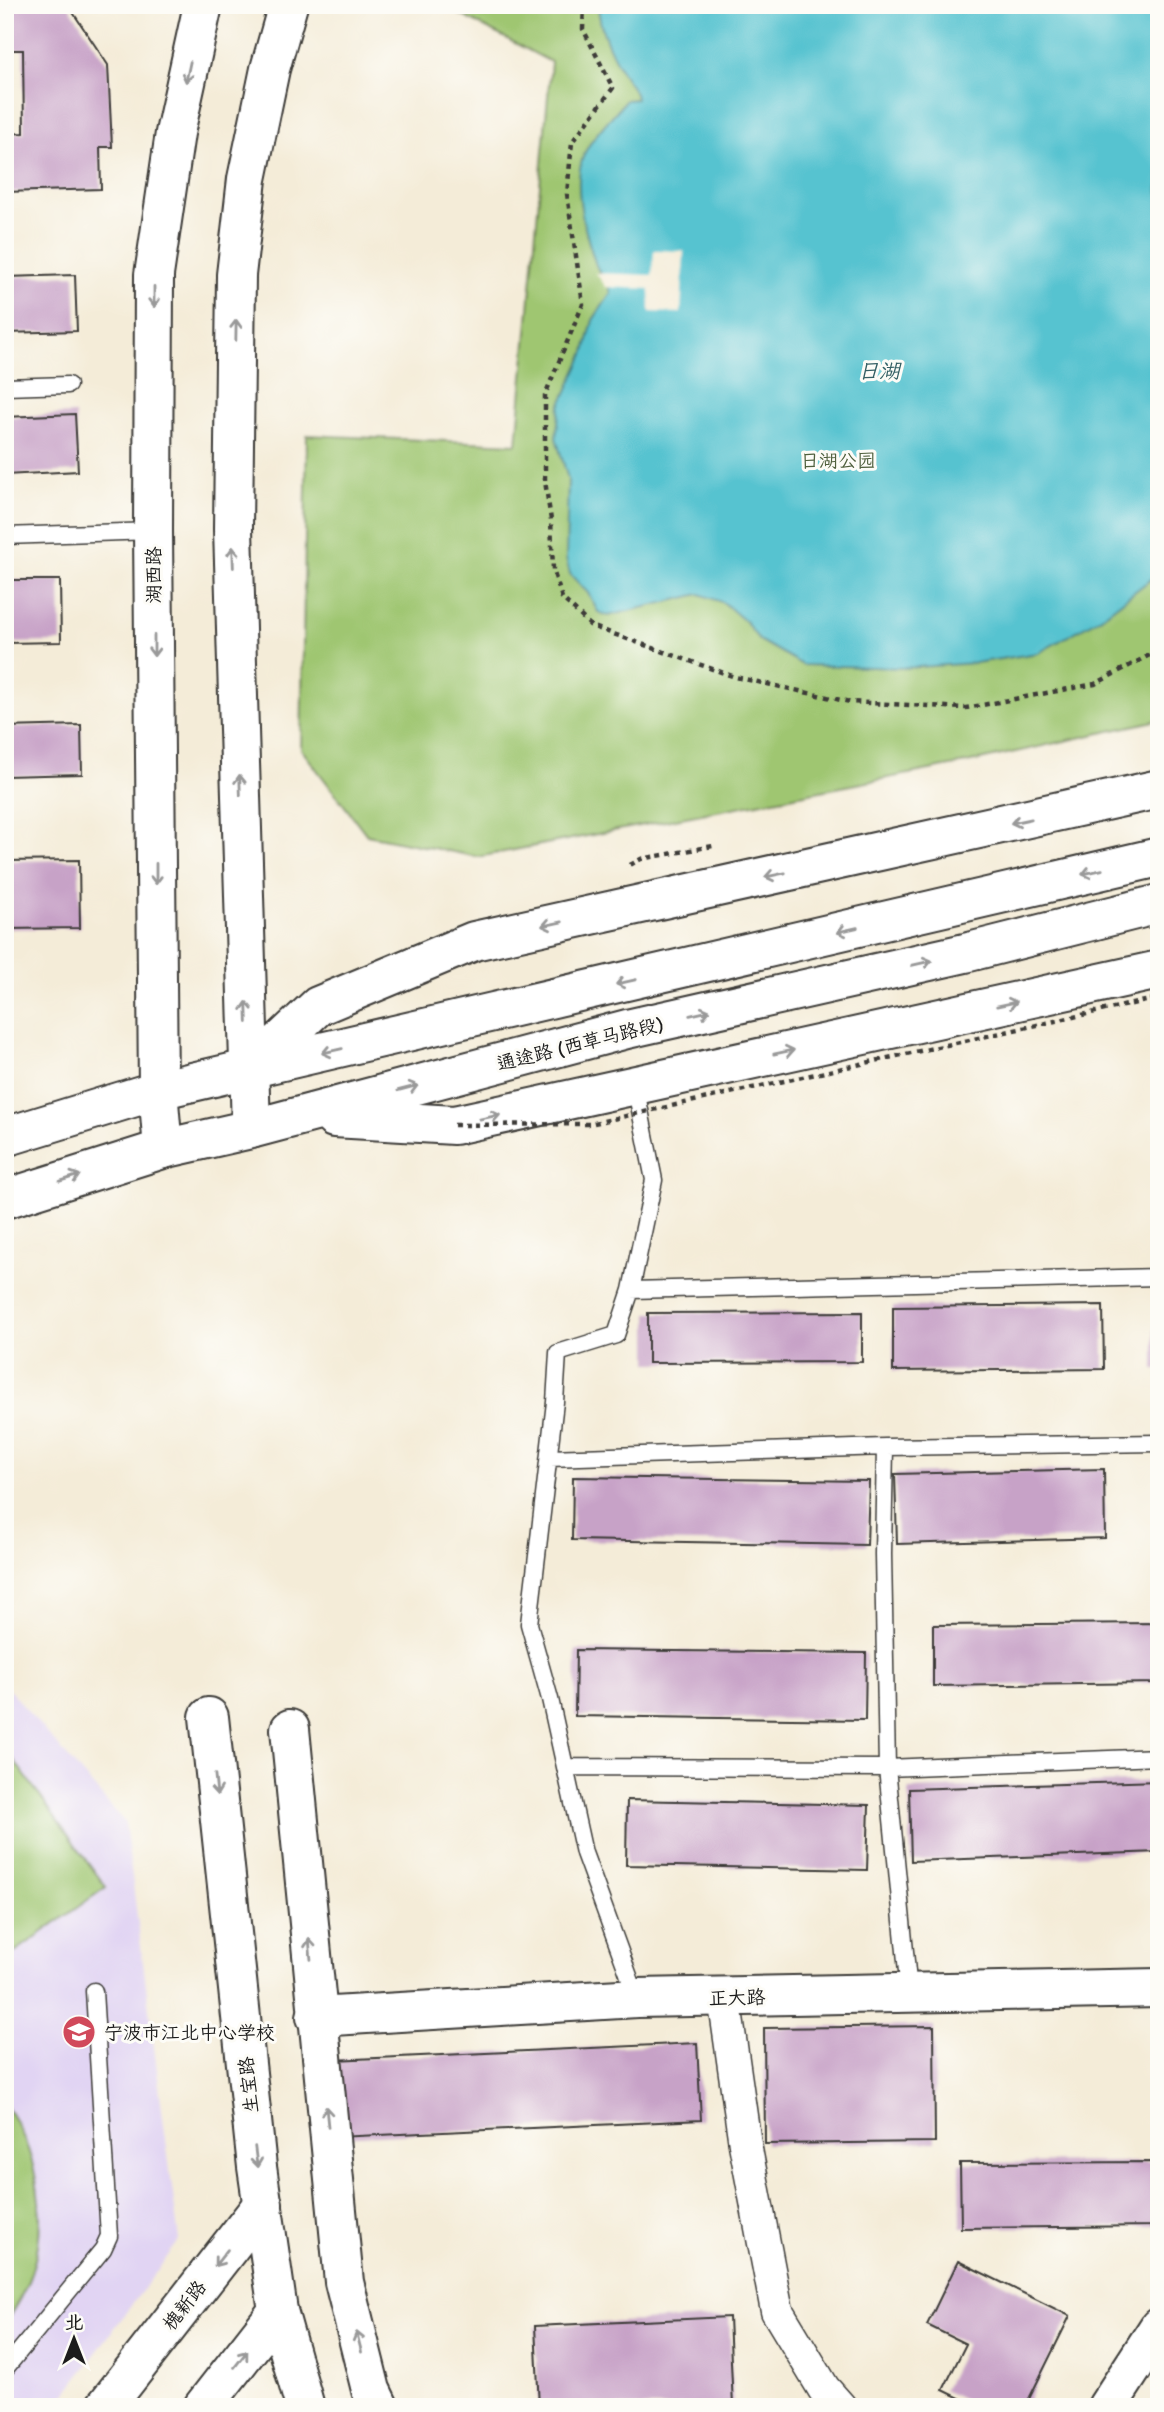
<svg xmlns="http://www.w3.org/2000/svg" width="1164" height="2412" font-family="'Balsamiq Sans','LXGW WenKai TC',sans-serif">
<rect width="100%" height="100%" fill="#fdfcf7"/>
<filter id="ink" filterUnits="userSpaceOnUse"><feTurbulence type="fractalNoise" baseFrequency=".0143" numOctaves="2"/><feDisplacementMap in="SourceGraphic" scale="14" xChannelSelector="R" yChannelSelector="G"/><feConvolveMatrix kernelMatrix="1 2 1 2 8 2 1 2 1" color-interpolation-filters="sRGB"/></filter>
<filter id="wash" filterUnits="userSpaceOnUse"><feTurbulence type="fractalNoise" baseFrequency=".00686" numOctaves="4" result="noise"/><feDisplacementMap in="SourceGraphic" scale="28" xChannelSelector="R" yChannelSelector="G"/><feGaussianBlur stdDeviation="1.57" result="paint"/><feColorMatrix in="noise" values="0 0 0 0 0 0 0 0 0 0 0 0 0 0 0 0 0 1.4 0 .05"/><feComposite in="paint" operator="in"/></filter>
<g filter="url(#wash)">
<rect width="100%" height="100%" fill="#f4ecd8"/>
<path fill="#e1d4f3" d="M5,1685L125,1823L179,2241L56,2407H5Z"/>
<path fill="#9fc671" stroke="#5e7146" stroke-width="2" d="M442,5H1159V720L971,762L478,857L367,835L301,749L307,435L517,444L551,62Z
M5,1748L106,1887L5,1959Z
M5,2105C37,2148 49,2219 32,2270C26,2290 16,2306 5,2323Z"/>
<path fill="#57c3d0" stroke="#3a7076" stroke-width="2" d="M598,5H1159V573L1100,618L1038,653L975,663L904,668L803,665L759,640L746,622L724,603L700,594L608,616L598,612L588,593L570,574L566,559L568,479L556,438L560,406L585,352L593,320L611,293C609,281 600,276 596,265C586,236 572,187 583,157C590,138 613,116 626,100L636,99C635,88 628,83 623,74C611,53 599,29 598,5Z"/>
<path fill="#f4ecd8" d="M654,250L684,251L681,313L650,312V289L606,287L596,273L652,275Z"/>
<g id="blocks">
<path fill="#c7a2c7" d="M5,5H68L108,65L112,147H100L101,189L5,192V134L24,133L23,50H5Z
M75,275L77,331L5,333V277Z
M75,414L78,471L5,475V417Z
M5,580H60L61,642L5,643Z
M81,725L82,774L5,776V727Z
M79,860L80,928L5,929V861Z
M1154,1302H1159V1369H1154Z
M1103,1305L1104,1369L893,1371V1307Z
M862,1312V1362L648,1363V1313Z
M1104,1469L1105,1538L897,1544L895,1474Z
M573,1477L869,1481L867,1545L572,1540Z
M1159,1623V1683L933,1686V1625Z
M576,1650L866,1653L865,1720L575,1716Z
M1159,1781V1852L911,1861L909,1789Z
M627,1800L869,1805L867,1870L626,1865Z
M934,2026L935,2142L765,2144L764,2028Z
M697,2043L701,2120L337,2137L334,2060Z
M1158,2162V2226L961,2228L960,2163Z
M958,2261L1070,2316L1025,2407H978L943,2390L966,2344L927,2325Z
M729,2317L733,2407H539L535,2326Z"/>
</g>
</g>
<g filter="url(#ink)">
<use href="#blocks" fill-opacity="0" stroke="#3c3b38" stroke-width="2"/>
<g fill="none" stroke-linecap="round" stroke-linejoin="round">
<defs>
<path id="service" d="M5,387L68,385
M5,536L153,531
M631,1290L654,1180L635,1085
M885,1447L883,1554L887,1768L909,1992
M549,1458L885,1447L1159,1443
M565,1767L887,1768L1159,1757
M637,1998L584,1853L550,1699L529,1624L555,1402L558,1353L616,1335L631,1290L1159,1277
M5,2369L103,2249L109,2236L94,1991"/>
<path id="minor" d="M724,1997L745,2144L777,2311L824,2389L840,2407"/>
<path id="tertiary" d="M316,2017L637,1998L1159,1988
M105,2407L263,2204
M203,2407L278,2311"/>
<path id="secondary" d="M251,1129L233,529L236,275L247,179L270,69L288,5
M163,1149L158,1090L153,531L154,275L175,133L203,5
M209,1717L257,2167L278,2311L305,2407
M290,1729L344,2282L371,2390L379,2407"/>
<path id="primary" d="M250,1070L318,1006L474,941L1159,789
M334,1118L454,1125L1159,970
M5,1137L158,1090L1159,857
M5,1199L163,1149L251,1129L627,1029L965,953L1159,904
M1107,2407L1159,2327"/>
</defs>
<use href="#service" stroke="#3c3b38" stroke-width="19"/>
<use href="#minor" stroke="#3c3b38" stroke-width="35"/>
<use href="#tertiary" stroke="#3c3b38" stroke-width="42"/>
<use href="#secondary" stroke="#3c3b38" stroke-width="42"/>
<use href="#primary" stroke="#3c3b38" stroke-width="42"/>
<path stroke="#3c3b38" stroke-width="4.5" stroke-dasharray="5 5" stroke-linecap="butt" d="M584,5L583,29L613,88L572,142L567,194L583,304L545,395V481L551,520L553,570L562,598L591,626L735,677L850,702L966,708L1095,684L1159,650
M630,865L641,859L713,846"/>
<use href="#service" stroke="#fff" stroke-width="16"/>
<use href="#minor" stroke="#fff" stroke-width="32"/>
<use href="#tertiary" stroke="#fff" stroke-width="38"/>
<use href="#secondary" stroke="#fff" stroke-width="38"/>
<use href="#primary" stroke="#fff" stroke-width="38"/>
<path stroke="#3c3b38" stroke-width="4.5" stroke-dasharray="5 5" stroke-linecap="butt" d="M454,1125L590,1124L1159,998"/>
</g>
<defs><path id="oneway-shaft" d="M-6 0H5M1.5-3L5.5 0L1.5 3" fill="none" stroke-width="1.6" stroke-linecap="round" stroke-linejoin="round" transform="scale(1.75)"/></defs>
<g stroke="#999">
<use href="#oneway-shaft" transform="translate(188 72) rotate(102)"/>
<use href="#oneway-shaft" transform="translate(154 297) rotate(90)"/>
<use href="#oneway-shaft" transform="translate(236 330) rotate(-89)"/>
<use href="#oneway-shaft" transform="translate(233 557) rotate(-92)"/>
<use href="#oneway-shaft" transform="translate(154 646) rotate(90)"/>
<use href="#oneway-shaft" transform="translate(240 785) rotate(-92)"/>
<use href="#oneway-shaft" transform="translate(1021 821) rotate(168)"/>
<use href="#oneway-shaft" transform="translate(1092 872) rotate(167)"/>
<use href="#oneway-shaft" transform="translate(156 874) rotate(90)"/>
<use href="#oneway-shaft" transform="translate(775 875) rotate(168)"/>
<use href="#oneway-shaft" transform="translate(552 924) rotate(168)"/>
<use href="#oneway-shaft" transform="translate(847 930) rotate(167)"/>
<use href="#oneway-shaft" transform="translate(922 963) rotate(-13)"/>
<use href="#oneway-shaft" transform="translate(626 982) rotate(167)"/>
<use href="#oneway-shaft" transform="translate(1007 1004) rotate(-12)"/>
<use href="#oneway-shaft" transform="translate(247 1012) rotate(-92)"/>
<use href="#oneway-shaft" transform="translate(700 1013) rotate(-13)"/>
<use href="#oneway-shaft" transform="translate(332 1051) rotate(167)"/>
<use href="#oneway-shaft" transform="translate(784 1052) rotate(-12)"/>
<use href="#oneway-shaft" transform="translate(408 1088) rotate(-15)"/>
<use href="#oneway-shaft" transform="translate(490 1117) rotate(-12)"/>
<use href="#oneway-shaft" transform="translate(70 1178) rotate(-18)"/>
<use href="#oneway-shaft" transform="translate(216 1785) rotate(84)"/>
<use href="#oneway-shaft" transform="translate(310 1949) rotate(-95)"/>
<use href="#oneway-shaft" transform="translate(327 2117) rotate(-96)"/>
<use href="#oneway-shaft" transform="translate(256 2157) rotate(83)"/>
<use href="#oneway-shaft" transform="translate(221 2258) rotate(128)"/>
<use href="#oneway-shaft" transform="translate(359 2342) rotate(-104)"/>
<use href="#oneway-shaft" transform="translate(241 2359) rotate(-52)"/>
</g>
</g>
<defs>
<symbol id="school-disc" viewBox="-11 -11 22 22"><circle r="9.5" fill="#d1495b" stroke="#fdfcf7"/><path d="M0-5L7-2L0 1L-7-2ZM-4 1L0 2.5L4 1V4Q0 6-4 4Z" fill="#fff"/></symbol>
</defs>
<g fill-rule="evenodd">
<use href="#school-disc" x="60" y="2013" width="38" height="38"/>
</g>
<g text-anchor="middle" stroke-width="6" stroke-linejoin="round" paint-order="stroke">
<g font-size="19" fill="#50603e" stroke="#fdfcf7">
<text x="838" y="467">日湖公园</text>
</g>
<g font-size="19" fill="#1c1c1c" stroke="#fdfcf7">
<text transform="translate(153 575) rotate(-90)" y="7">湖西路</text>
<text transform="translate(580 1043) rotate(-14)" y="7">通途路 (西草马路段)</text>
<text transform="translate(737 1997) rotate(-1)" y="7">正大路</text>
<text transform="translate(248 2085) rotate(-96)" y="7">生宝路</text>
<text transform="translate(184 2305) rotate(-52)" y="7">槐新路</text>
</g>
<g font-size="19" fill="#1c1c1c" stroke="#fdfcf7" text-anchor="start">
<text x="104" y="2039">宁波市江北中心学校</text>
</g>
<g font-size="21" font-style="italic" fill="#345f64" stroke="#fdfcf7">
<text x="879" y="378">日湖</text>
</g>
</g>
<rect width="1164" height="2412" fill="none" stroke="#fdfcf7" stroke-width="28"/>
<g transform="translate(74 2339)" stroke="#fdfcf7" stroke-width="5" paint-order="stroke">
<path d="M0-5L12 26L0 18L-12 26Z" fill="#1c1c1c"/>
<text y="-10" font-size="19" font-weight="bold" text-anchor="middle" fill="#1c1c1c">北</text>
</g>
</svg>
